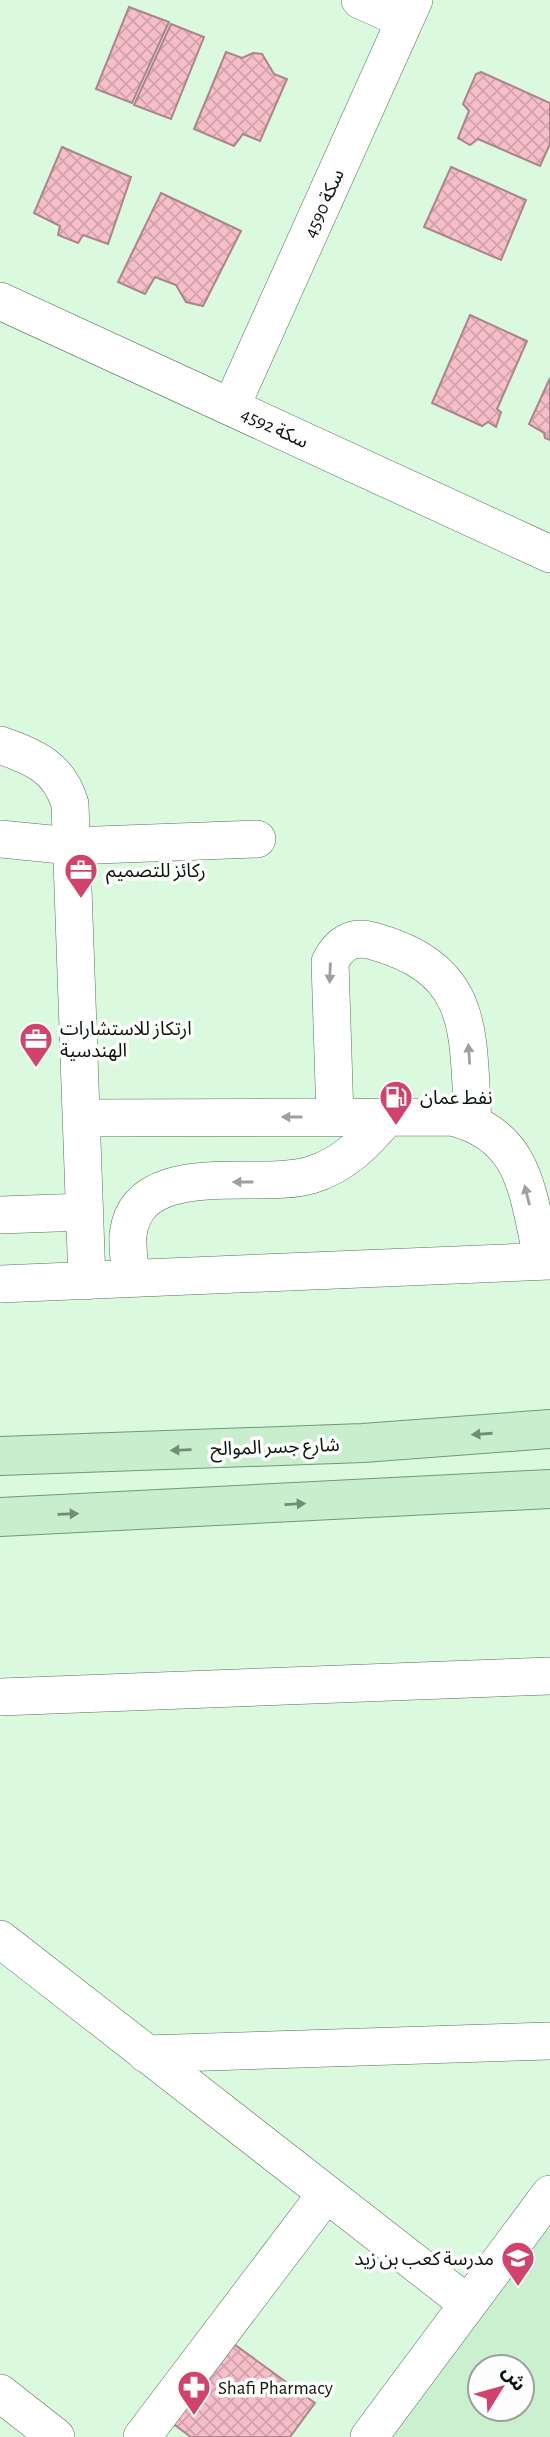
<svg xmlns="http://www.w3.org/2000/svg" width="550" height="2437" font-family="'Alegreya Sans','Noto Sans Arabic',sans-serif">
<defs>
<pattern id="building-cross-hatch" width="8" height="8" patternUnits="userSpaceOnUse" patternTransform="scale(1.75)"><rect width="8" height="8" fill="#f6bec8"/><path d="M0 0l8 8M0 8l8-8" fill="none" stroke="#d2a2aa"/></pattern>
</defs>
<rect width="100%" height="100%" fill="#dbf9de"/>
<path fill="#cbf0cf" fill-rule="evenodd" d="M550,2210V2437H367ZM480,2367H522V2409H480Z"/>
<path fill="url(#building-cross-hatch)" stroke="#ab858b" stroke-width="2" d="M129,7L169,22L132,103L96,89Z
M171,24L204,37L171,119L134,105Z
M226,52L242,58L253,53L262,54L274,74L287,79L260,141L243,134L234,146L194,129Z
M481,72L550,103V144L540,166L478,139L470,145L458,138L469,111L463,104L476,74Z
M62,147L131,177L108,244L83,235L78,243L58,235L60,226L34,213Z
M451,167L526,200L501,260L424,227Z
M161,193L241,231L203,306L186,302L176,285L155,277L145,294L118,282Z
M470,315L527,341L497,409L501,412L496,427L488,422L482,426L432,403Z
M550,378V440L545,438L544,433L529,424Z
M227,2339L315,2403L290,2437H191L168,2420Z"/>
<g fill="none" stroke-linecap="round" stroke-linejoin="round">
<defs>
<path id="minor" d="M360,0L405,20
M0,301L550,554
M231,407L414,0
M0,745C34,757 59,767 70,804L87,1281
M0,839L71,846L257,839
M335,1117L330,962C339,944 352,935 373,941C477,970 467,1032 473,1122
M81,1118L452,1117C528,1136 527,1195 543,1261
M0,1215L84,1212
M131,1278C130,1264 127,1249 128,1235C137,1156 258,1191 311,1175C344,1165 366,1142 387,1117
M0,1284L550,1261
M0,1697L550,1676
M0,1939L468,2304
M146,2054L550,2041
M0,2393L56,2437
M142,2437L326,2194
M369,2437L550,2194"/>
<path id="major" d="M0,1456L363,1443L550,1429
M0,1517L550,1489"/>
</defs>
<use href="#minor" stroke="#567159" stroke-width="38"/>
<use href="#major" stroke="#6e9a74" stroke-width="40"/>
<use href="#minor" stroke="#fff" stroke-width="37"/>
<use href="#major" stroke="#c8eecd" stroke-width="38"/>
</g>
<defs><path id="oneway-solid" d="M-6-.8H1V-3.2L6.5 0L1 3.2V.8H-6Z" transform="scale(1.75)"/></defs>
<g fill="#9da19d">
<use href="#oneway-solid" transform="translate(330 973) rotate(92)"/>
<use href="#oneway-solid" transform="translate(469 1054) rotate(-94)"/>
<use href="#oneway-solid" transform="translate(292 1117) rotate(180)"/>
<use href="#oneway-solid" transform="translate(243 1182) rotate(180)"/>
<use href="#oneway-solid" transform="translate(527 1195) rotate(-104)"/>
</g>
<g fill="#728c76">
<use href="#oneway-solid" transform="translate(482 1434) rotate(176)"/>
<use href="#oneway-solid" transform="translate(181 1450) rotate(178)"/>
<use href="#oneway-solid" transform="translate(295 1504) rotate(-3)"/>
<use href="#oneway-solid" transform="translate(68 1514) rotate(-2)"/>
</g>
<defs>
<symbol id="office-pin" viewBox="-11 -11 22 30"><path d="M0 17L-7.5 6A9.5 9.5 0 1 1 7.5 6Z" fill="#d1436c" stroke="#fdfdfd"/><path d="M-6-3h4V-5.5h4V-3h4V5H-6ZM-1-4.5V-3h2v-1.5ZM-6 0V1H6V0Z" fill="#fff"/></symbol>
<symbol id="fuel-pin" viewBox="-11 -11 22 30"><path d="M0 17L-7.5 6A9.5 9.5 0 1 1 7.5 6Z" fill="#d1436c" stroke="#fdfdfd"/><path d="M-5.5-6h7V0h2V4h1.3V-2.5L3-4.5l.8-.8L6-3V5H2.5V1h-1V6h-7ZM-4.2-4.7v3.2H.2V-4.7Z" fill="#fff"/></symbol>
<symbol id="school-pin" viewBox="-11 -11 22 30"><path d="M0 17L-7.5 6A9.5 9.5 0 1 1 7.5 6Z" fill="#d1436c" stroke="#fdfdfd"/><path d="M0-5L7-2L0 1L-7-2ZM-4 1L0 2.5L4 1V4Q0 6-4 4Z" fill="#fff"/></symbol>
<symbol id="pharmacy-pin" viewBox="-11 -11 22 30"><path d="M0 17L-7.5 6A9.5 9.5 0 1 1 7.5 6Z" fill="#d1436c" stroke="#fdfdfd"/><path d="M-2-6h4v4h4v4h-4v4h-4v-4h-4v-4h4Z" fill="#fff"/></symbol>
</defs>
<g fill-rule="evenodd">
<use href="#office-pin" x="62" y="851" width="38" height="52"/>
<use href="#office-pin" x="17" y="1020" width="38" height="52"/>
<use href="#fuel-pin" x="377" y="1078" width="38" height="52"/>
<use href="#school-pin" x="499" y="2239" width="38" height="52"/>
<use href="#pharmacy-pin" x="175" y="2368" width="38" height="52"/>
</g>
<g text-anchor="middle" stroke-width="7" stroke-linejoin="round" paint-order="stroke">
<g font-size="19" fill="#0a140b" stroke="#fdfdfd">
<text transform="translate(323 203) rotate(-66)" y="7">سكة 4590</text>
<text transform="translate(275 427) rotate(25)" y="7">سكة 4592</text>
<text transform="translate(275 1446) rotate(-2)" y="7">شارع جسر الموالح</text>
</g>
<g font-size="19" fill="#0a140b" stroke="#fdfdfd" text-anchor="start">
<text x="106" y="877">ركائز للتصميم</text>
<text x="60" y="1035">ارتكاز للاستشارات<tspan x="60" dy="22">الهندسية</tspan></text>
<text x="420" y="1104">نفط عمان</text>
<text x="494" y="2265" text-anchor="end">مدرسة كعب بن زيد</text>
<text x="218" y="2394">Shafi Pharmacy</text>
</g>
</g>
<g transform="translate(501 2388) rotate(53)"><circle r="33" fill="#fdfdfd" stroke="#9ca09c" stroke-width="2"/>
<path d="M0-5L12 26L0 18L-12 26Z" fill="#d1436c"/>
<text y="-10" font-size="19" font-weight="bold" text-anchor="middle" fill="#0a140b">ش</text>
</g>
</svg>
